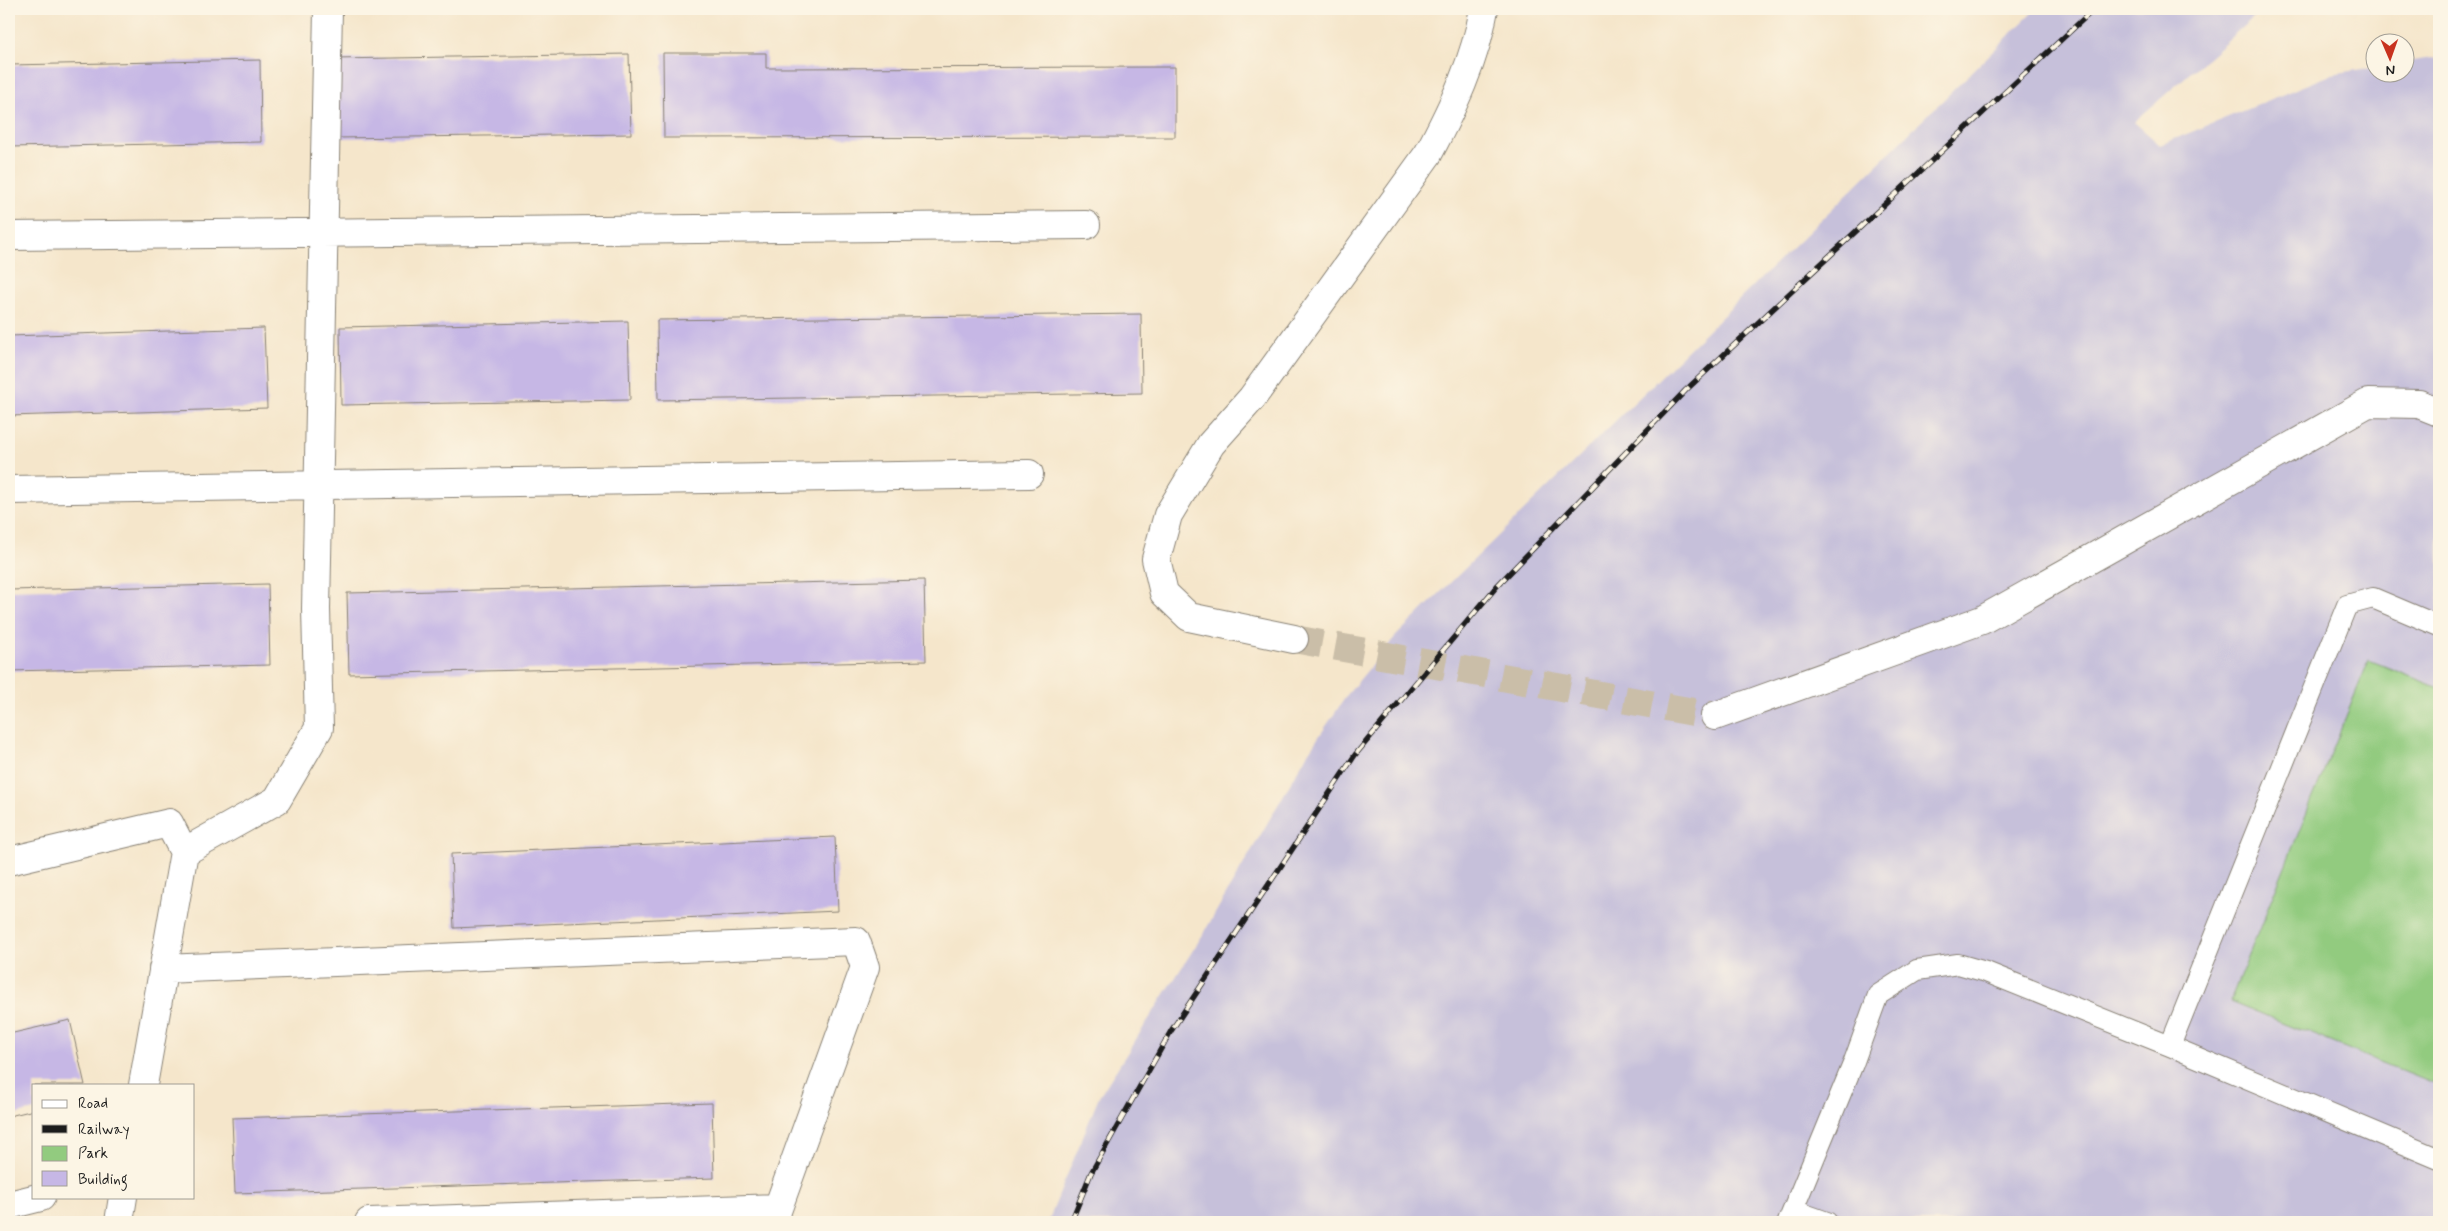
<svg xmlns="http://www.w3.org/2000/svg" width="2448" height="1231" font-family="Mynerve,sans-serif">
<rect width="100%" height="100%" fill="#fcf5e5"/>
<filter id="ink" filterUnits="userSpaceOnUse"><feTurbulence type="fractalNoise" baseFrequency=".02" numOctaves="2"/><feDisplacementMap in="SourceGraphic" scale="10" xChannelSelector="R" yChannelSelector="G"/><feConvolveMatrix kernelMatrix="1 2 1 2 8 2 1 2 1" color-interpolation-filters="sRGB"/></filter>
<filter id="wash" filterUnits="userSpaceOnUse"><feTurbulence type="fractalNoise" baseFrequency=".0096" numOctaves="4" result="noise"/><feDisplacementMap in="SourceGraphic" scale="20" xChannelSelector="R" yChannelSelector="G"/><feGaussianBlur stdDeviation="1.12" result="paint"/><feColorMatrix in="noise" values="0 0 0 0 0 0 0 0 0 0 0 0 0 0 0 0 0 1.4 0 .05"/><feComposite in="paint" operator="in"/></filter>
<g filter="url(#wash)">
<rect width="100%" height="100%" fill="#f5e6cb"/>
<path fill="#c6c0da" d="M2036,9H2263L2134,122L2160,145L2332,74L2375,67L2376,72H2406V62L2439,57V1222H1048L1099,1097L1202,936L1308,753L1347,695L1395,637Z"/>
<path fill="#92cb7f" stroke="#57744e" d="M2369,660L2439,688V1086L2230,1001Z"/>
<g id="blocks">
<path fill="#c6b7e5" d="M663,53H766V68L1175,67V137L664,138Z
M629,54L631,134L335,138L334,59Z
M260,60L261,142L9,147V65Z
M1141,314L1142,393L658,400L657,320Z
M628,321L630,400L341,405L340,327Z
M264,328L267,408L9,416V336Z
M924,580L926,661L349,674L347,593Z
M268,584L270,665L9,671V590Z
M835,837L838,911L454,928L451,854Z
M70,1020L85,1085H34V1110L9,1116V1034Z
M712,1103L714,1178L235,1193L232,1118Z"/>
</g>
</g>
<g filter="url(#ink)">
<use href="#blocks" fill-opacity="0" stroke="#888174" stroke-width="1"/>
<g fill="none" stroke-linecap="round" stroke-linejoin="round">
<path stroke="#cabea8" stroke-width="28" stroke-dasharray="28 14" stroke-linecap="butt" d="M1294,639L1715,716"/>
<defs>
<path id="lane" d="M2170,1046L2347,605L2373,598L2439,626
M1793,1210L1827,1222
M1788,1222L1853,1064L1878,995L1917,970L1958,964L1986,972L2170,1046L2439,1159"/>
<path id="street" d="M9,236L1086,225
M9,490L1029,474
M1294,639L1189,617L1164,593L1156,559L1168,515L1211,444L1252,398L1428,154C1453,107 1475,61 1484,9
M1715,716L1982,620L2368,403L2419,404L2439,412
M184,852L277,800L319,728L316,609L328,9
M9,861L169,823L184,852L143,1085
M163,969L856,941L865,967L773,1222
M9,1205L41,1197
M119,1222L123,1197
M369,1222L778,1208"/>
</defs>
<use href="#lane" stroke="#888174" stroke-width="22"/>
<use href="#street" stroke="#888174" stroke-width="30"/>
<use href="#lane" stroke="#fff" stroke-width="20"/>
<use href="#street" stroke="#fff" stroke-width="28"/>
<defs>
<path id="rail" d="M1071,1222L1091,1173L1171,1031L1355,755L1497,586L1686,390L2094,9"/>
</defs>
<use href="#rail" stroke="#1c1c1c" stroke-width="5.5"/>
<use href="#rail" stroke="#fcf5e5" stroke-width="4" stroke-dasharray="11" stroke-linecap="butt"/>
</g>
</g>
<rect width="2448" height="1231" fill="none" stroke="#fcf5e5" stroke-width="30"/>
<rect x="32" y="1084" width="162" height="115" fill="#fcf5e5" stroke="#a29e95"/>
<rect x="42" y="1100" width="25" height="8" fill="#ffffff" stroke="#a29e95"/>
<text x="78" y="1108" font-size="15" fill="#1c1c1c">Road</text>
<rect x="42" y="1125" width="25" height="8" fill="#1c1c1c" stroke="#a29e95"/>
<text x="78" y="1134" font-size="15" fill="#1c1c1c">Railway</text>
<rect x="42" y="1146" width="25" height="15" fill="#92cb7f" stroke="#a29e95"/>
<text x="78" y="1158" font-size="15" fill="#1c1c1c">Park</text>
<rect x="42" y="1171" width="25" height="15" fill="#c6b7e5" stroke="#a29e95"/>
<text x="78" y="1184" font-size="15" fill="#1c1c1c">Building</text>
<g transform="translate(2390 58) rotate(178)"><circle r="24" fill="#fcf5e5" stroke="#a29e95"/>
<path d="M0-4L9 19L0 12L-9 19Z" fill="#c8321e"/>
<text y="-8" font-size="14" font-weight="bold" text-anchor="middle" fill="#1c1c1c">N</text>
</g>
</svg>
